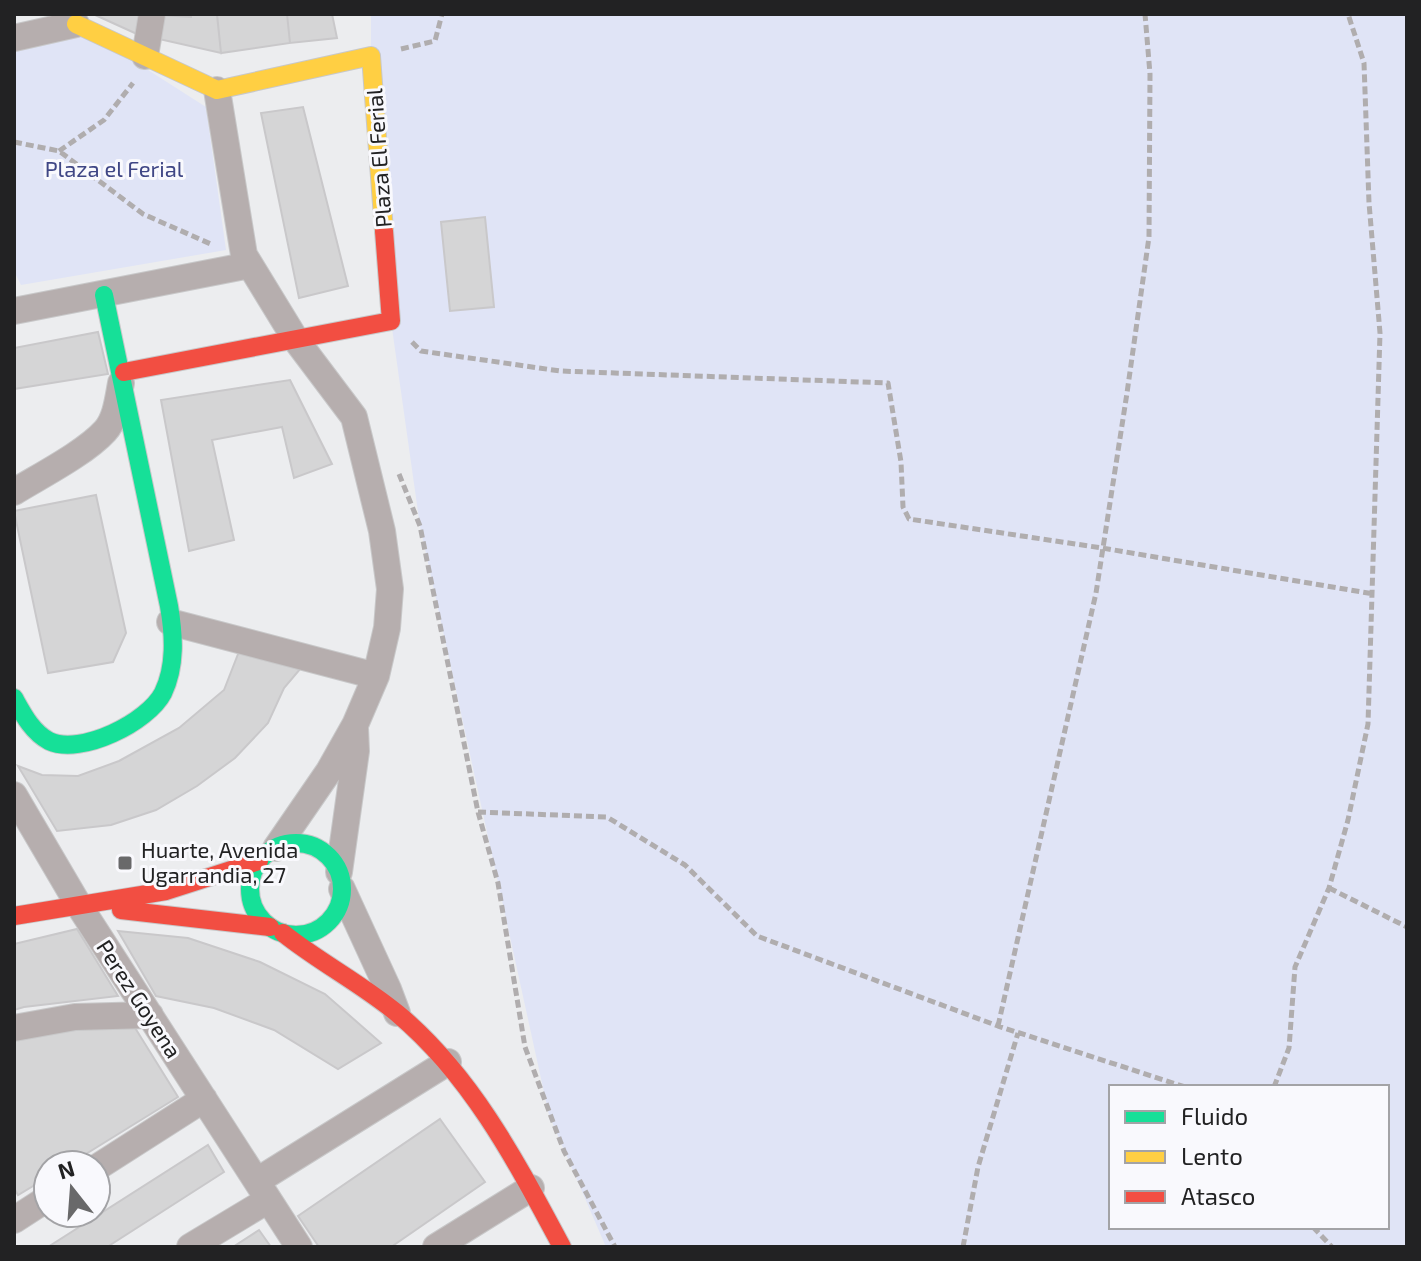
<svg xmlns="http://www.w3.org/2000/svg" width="1421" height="1261" font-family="'Exo 2',sans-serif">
<rect width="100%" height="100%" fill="#ecedef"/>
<path fill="#e0e4f6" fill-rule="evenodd" d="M371,14H1407V1247H606L549,1115L420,526L391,321L371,56ZM1111,1087H1387V1227H1111Z
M76,24L206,107L226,250L21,285L14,271V38Z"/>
<path fill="#d5d5d6" stroke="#c9c8ca" stroke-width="2" d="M93,14H143L137,34Z
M143,14L191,17V14H217L221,53L137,34Z
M287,14L290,43L221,53L217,15Z
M287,14H332L337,38L290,43Z
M303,107L348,286L299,298L261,113Z
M485,217L494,307L450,311L441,222Z
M98,332L108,374L14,389V348Z
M290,380L332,464L294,478L282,427L212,440L234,540L189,551L161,400Z
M96,495L126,633L113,662L48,673L14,511Z
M240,649L301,668L284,688L268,723L235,758L197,786L156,810L111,825L57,831L18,766L42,775L78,776L119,761L179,728L224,690Z
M77,929L118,996L24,1007L14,1010V944Z
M118,931L188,938L260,962L325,994L381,1043L338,1069L274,1030L214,1008L156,996Z
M132,1023L178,1097L68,1165H48V1177L18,1195L14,1188V1034Z
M440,1119L485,1182L391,1247H319L298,1216Z
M208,1145L224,1172L107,1247H48Z
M259,1230L271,1247H233Z"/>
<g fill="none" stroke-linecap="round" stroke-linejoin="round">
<defs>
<path id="street" d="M14,38L76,24
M145,56L152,14
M217,90L244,255L296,340L354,417L382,531L390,589L387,628L376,676L355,725L329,771L276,848
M14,311L250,265
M14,492C40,476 85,453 105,431C116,419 118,399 121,383
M170,622L376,676
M14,795L78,904L299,1247
M339,872L356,751L355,728
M342,889L388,989L397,1013
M14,1028L75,1017L150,1015
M96,1168L204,1099
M257,1181L448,1062
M14,1220L48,1198
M190,1247L268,1200
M436,1247L531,1188"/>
<path id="fast" d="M14,698C23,714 32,732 49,741C81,756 148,722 163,693C176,666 174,635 169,606L104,295
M250 889a46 46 0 1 1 92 0a46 46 0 1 1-92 0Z"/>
<path id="slow" d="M76,24L217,90L371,56L384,231"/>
<path id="jam" d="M124,372L391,321L384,231
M121,910L270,927
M14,916L166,891L259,861
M283,933C319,962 362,984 398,1014C472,1076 517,1163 562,1247"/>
</defs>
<use href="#street" stroke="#c8c8c9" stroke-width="28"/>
<use href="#fast" stroke="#c8c8c9" stroke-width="20"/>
<use href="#slow" stroke="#c8c8c9" stroke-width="20"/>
<use href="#jam" stroke="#c8c8c9" stroke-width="20"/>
<path stroke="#b0adae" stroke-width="5" stroke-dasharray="8 4" stroke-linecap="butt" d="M401,49L435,41L442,14
M14,142L59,151L143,214L213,245
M59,151L104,120L133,83
M412,342L421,351L560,371L888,383L901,462L903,507L909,519L1102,548L1374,594
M399,474L420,526L478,812L498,883L525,1047L564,1151L615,1247
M478,812L607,817L685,865L757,936L998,1026L1185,1087
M1329,888L1407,927
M998,1026L1096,593L1127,393L1149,237L1150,74L1145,14
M1274,1087L1289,1048L1295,967L1329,888L1348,820L1368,724L1380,333L1369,203L1364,63L1348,14
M1313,1227L1332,1247
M963,1247L978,1167L1018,1033"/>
<use href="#street" stroke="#b6aeae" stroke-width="26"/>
<use href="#fast" stroke="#16e098" stroke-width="18"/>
<use href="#slow" stroke="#ffcf43" stroke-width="18"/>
<use href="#jam" stroke="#f24e42" stroke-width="18"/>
</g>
<rect fill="#69696a" stroke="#f9f9fd" stroke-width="3" x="117" y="855" width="16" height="16" rx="4"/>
<g text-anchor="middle" stroke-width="6" stroke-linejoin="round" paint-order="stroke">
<g font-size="22" fill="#222223" stroke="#f9f9fd">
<text transform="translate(379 158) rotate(-94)" y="8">Plaza El Ferial</text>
<text transform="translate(139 999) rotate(57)" y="8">Perez Goyena</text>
</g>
<g font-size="22" fill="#3f4685" stroke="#f9f9fd">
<text x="114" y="177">Plaza el Ferial</text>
</g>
<g font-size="22" fill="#222223" stroke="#f9f9fd" text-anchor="start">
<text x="141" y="858">Huarte, Avenida<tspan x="141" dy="25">Ugarrandia, 27</tspan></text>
</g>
</g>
<rect width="1421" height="1261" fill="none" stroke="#222223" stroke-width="32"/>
<rect x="1109" y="1085" width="280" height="144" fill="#f9f9fd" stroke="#a3a3a6" stroke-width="2"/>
<rect x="1125" y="1111" width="40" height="12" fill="#16e098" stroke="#a3a3a6" stroke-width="2"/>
<text x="1181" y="1125" font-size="24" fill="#222223">Fluido</text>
<rect x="1125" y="1151" width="40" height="12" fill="#ffcf43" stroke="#a3a3a6" stroke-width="2"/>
<text x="1181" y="1165" font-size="24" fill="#222223">Lento</text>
<rect x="1125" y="1191" width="40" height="12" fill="#f24e42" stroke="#a3a3a6" stroke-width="2"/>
<text x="1181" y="1205" font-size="24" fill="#222223">Atasco</text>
<g transform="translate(72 1189) rotate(343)"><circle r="38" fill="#f9f9fd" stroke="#a3a3a6" stroke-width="2"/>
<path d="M0-6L14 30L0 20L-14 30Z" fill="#69696a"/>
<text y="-12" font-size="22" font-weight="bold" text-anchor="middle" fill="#222223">N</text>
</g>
</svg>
